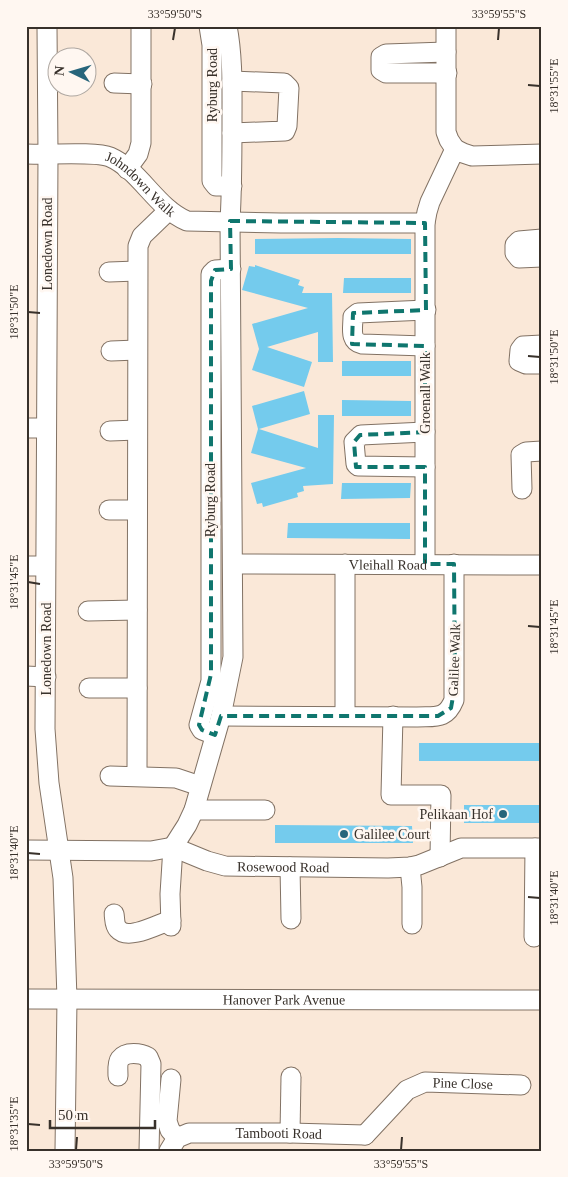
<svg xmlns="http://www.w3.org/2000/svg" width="568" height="1177" font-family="'Times New Roman',serif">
<rect width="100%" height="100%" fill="#fae8d8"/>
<path fill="#74cbed" d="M338,238L411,239V254H255V239Z
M255,265L300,280L298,285L304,287L302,293H332L333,362H318V332L267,347L312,362L304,387L252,370L259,349L252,324L308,308L242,290L249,266L255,267Z
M344,278H411V293H343Z
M342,361H411V376H342Z
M304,391L310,414L259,429L318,448V415H334L333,484L303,486L304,491L297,493L298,497L263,507L262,503L257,504L251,483L306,468L251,453L258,429L252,406Z
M342,400L411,401V416H342Z
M342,483H411L410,498L341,499Z
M288,523H410V539L287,538Z
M419,743H542V761H419Z
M464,805H542V823H464Z
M275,825L412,826L413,843H275Z"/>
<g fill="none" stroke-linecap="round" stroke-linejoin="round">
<defs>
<g id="minor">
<path d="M47,26L48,155L45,729L49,783L63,878L67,999L65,1151"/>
<path d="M209,26L212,45V181L216,186H232"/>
<path d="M446,26V132L449,140L455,149"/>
<path d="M446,52L386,54L381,57V70L386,73H447"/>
<path d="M114,83L142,84"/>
<path d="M232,133L285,131L287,126L289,88L284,83L232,81"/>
<path id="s1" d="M26,154C45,155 96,151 110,157C140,170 156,208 187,221L281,223H425"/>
<path d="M127,169L138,154L141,143V26"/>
<path d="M542,239L519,241L515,245V253L519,258L542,257"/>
<path d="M109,272L137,271"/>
<path d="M542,345L523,346L520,350L519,361L526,364H542"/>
<path d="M425,346L362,344C349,341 353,328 353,317L358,313L426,310"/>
<path d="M111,351L137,350"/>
<path d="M26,428H46"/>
<path d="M110,431L137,430"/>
<path d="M425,467L358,466L356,464L354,442L361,435L425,432"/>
<path d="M522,489L521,455L526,452L542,451"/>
<path d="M109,510H137"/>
<path id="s2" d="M233,564L542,565"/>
<path d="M345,564V716"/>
<path d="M425,564V223L427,212L430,202L455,149L463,153L472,156L542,154"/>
<path d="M26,566H45"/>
<path d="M88,611L137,610"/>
<path d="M26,676L46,677"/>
<path d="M89,688H137"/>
<path d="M221,716L417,717C435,716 446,720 454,700V564"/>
<path d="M393,716L391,795H441L440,857"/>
<path d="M215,735L202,730L199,725L211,681V274L215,270L231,269"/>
<path d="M110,776L176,778L200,786"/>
<path d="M137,776L138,246L142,236L169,210"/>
<path d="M194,810H265"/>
<path id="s3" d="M26,850L151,851L173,847L207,861L225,866L388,868L410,867L419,865L461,848H542"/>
<path d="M290,867L291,919"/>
<path d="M410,867L412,887V924"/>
<path d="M114,914C115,918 114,925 118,929C128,941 158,924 171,920"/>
<path d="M171,926L170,894L173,847L187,825L194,810L221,716L233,657L230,221C232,188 232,155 232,121C232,90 233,57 227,26"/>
<path d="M534,937L535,848"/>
<path id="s4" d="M26,999L542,1000"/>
<path d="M118,1076C118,1071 117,1063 120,1059C126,1051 141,1053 148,1057L151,1064L149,1151"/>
<path d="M171,1079L167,1121L170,1130L177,1138"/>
<path d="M290,1133L291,1077"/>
<path id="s5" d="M365,1135L407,1090L425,1082L521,1085"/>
<path id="s6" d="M169,1151L177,1138L189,1133H290L365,1135"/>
</g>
</defs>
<use href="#minor" stroke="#827264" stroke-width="21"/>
<use href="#minor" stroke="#fff" stroke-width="19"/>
</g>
<path fill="none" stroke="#0f766e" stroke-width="4" stroke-dasharray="10 6" stroke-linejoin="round" d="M230,221L425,223L426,310L353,313L352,344L425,346V432L360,435L354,442L356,467H425V564H454L455,685L451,708L438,716H221L215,735L202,730L199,725L211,674V281L215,270L231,269Z"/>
<path fill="none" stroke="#38312b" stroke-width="2" d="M173,40L175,28M498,40L499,28M528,85L540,86M28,312L40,313M528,356L540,357M28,582L40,584M528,626L540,627M28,853L40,854M528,897L540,898M28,1124L40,1125M76,1150L77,1137M401,1150L402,1137"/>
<g fill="#27657b" stroke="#fff7f1" stroke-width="2">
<circle cx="503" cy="814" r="5"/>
<circle cx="344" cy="834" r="5"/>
</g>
<g text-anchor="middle" stroke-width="5" stroke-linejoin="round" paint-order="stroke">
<g font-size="14" fill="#38312b" stroke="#fff7f1">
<text transform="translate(212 85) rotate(-90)" y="5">Ryburg Road</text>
<text dy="5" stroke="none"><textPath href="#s1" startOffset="125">Johndown Walk</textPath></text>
<text transform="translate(47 244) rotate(-90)" y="5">Lonedown Road</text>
<text transform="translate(425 393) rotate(-90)" y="5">Groenall Walk</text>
<text transform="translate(210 500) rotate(-90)" y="5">Ryburg Road</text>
<text dy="5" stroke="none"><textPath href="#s2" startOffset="155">Vleihall Road</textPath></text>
<text transform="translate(46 649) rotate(-90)" y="5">Lonedown Road</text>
<text transform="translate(454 660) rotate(-88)" y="5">Galilee Walk</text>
<text dy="5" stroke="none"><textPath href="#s3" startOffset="261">Rosewood Road</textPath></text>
<text dy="5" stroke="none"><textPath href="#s4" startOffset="258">Hanover Park Avenue</textPath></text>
<text dy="5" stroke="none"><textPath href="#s5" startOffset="119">Pine Close</textPath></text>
<text dy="5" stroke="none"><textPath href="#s6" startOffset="118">Tambooti Road</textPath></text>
</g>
<g font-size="14" fill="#38312b" stroke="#fff7f1" text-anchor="end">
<text x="493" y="819">Pelikaan Hof</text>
<text x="354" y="839" text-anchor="start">Galilee Court</text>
</g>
</g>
<rect width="568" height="1177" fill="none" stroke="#fff7f1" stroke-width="55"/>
<g transform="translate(72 72) rotate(275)"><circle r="24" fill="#fff7f1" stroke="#afa8a2"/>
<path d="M0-4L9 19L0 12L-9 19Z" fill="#27657b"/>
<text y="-8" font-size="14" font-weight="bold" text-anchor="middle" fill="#38312b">N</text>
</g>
<path d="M50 1120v8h105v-8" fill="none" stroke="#38312b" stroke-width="2.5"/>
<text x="58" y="1120" font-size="15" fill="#38312b" stroke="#fff7f1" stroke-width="4" paint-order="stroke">50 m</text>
<rect x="28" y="28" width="512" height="1122" fill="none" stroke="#38312b" stroke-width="2"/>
<g font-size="12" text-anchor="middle" fill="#38312b">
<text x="175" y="18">33°59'50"S</text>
<text x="499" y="18">33°59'55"S</text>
<text transform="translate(554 86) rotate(-90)" y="4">18°31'55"E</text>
<text transform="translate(14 312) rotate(-90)" y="4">18°31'50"E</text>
<text transform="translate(554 357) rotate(-90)" y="4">18°31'50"E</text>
<text transform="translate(14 582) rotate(-90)" y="4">18°31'45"E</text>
<text transform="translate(554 627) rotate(-90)" y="4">18°31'45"E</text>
<text transform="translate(14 853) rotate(-90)" y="4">18°31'40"E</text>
<text transform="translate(554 898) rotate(-90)" y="4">18°31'40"E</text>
<text transform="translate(14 1124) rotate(-90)" y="4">18°31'35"E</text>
<text x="76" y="1168">33°59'50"S</text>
<text x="401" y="1168">33°59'55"S</text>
</g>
</svg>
